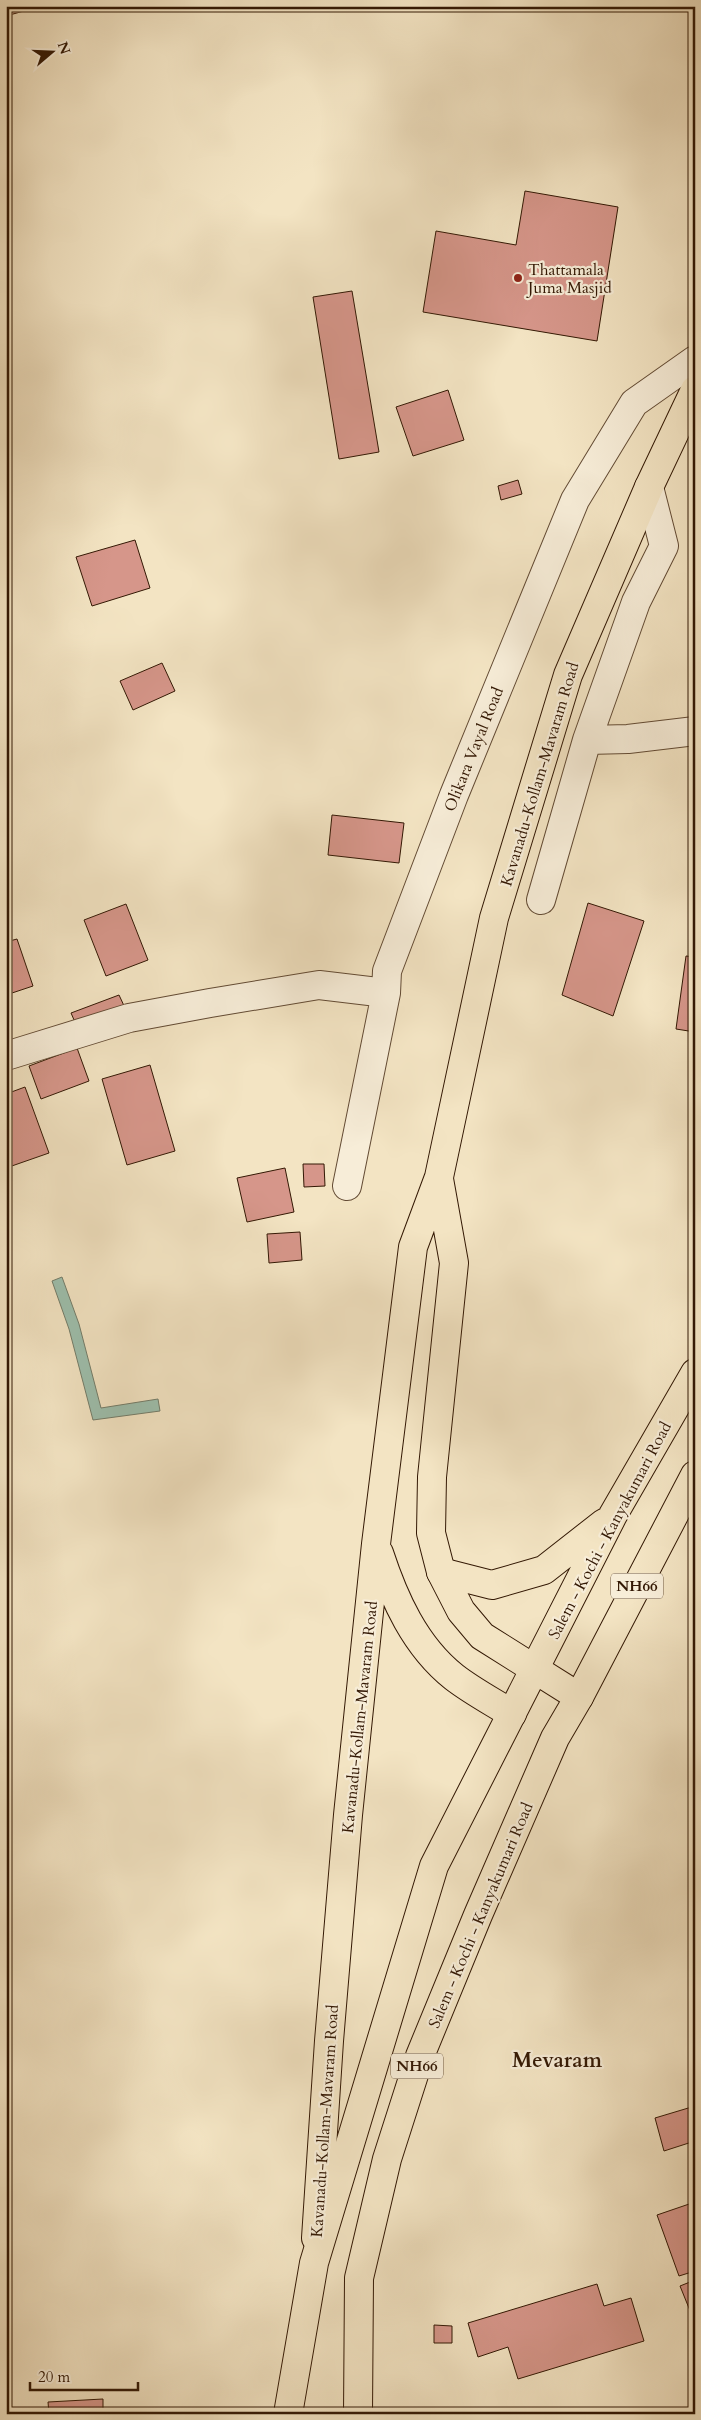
<svg xmlns="http://www.w3.org/2000/svg" width="701" height="2420" font-family="Cardo,serif">
<rect width="100%" height="100%" fill="#f3e4c3"/>
<filter id="stains"><feTurbulence type="fractalNoise" baseFrequency=".004" numOctaves="4"/><feColorMatrix values="0 0 0 0 .2 0 0 0 0 .09 0 0 0 0 .02 0 0 0 .5 -.17"/></filter>
<radialGradient id="worn" r=".72"><stop offset=".6" stop-color="#630" stop-opacity="0"/><stop offset="1" stop-color="#630" stop-opacity=".3"/></radialGradient>
<path fill="#9dbfad" stroke="#737c69" d="M62,1277L79,1324L101,1408L158,1399L160,1411L93,1420L69,1329L52,1281Z"/>
<path fill="#d6968a" stroke="#331804" d="M6,6H30L31,9L6,16Z
M525,191L618,207L597,341L423,312L436,231L516,245Z
M352,291L379,452L339,459L313,297Z
M448,390L464,440L413,456L396,407Z
M518,480L522,494L501,500L498,486Z
M135,540L150,588L92,606L76,557Z
M162,663L175,691L133,710L120,681Z
M332,815L404,823L399,863L328,855Z
M588,903L644,921L613,1016L562,995Z
M126,904L148,960L106,976L84,920Z
M17,939L33,986L6,995V942Z
M686,956L695,957V1032L676,1029Z
M119,995L126,1010L78,1029L71,1013Z
M77,1048L89,1081L41,1099L29,1066Z
M150,1065L175,1151L127,1165L102,1079Z
M25,1087L49,1153L6,1168V1094Z
M303,1164H324L325,1186L304,1187Z
M285,1168L294,1212L247,1222L237,1178Z
M300,1232L302,1260L269,1263L267,1234Z
M695,2106V2141L664,2151L655,2118Z
M695,2202V2271L679,2276L657,2215Z
M695,2280V2323L680,2286Z
M597,2284L604,2306L631,2298L644,2341L518,2379L508,2347L478,2357L468,2323Z
M434,2325L452,2326V2343H434Z
M103,2399V2414H49L48,2402Z"/>
<g fill="none" stroke-linecap="round" stroke-linejoin="round">
<defs>
<path id="street" d="M649,487L664,546L636,602L587,740L628,739L695,731
M541,900L587,740
M6,1056L129,1018L210,1003L319,985L386,993
M347,1186L386,993L387,971L454,795L575,500L634,403L695,360"/>
<path id="primary" d="M439,1179L454,1263L432,1477L431,1533L441,1572L461,1611L482,1636L579,1697
M379,1553C394,1599 415,1646 454,1677C472,1691 493,1702 512,1714
M316,2238L329,2041L348,1815L376,1544L413,1247L439,1177L494,918L568,675L649,487L695,390"/>
<path id="highway" d="M441,1572L492,1585L544,1570L604,1523
M288,2414L314,2263L434,1866L613,1515L695,1373
M358,2414L359,2278L387,2159L420,2056L478,1915L555,1738L579,1697L695,1475"/>
</defs>
<use href="#street" stroke="#634b34" stroke-width="30"/>
<use href="#primary" stroke="#331804" stroke-width="30"/>
<use href="#highway" stroke="#331804" stroke-width="30"/>
<use href="#street" stroke="#f7edd8" stroke-width="28"/>
<use href="#primary" stroke="#f3e4c3" stroke-width="28"/>
<use href="#highway" stroke="#f3e4c3" stroke-width="28"/>
</g>
<circle fill="#8f2418" stroke="#f7edd8" stroke-width="2" cx="518" cy="278" r="5"/>
<g text-anchor="middle" stroke-width="4.5" stroke-linejoin="round" paint-order="stroke">
<g fill="#f7edd8" stroke="#6e5844" stroke-width="1">
<rect x="611" y="1573.5" width="52" height="25" rx="4"/>
<rect x="391" y="2053.5" width="52" height="25" rx="4"/>
</g>
<g font-size="15" font-weight="bold" fill="#331804">
<text x="637" y="1591">NH66</text>
<text x="417" y="2071">NH66</text>
</g>
<g font-size="16" fill="#331804" stroke="#f7edd8" text-anchor="start">
<text x="528" y="275">Thattamala<tspan x="528" dy="18">Juma Masjid</tspan></text>
</g>
<g font-size="16" fill="#331804" stroke="#f7edd8">
<text transform="translate(473 749) rotate(-68)" y="6">Olikara Vayal Road</text>
<text transform="translate(539 774) rotate(-73)" y="6">Kavanadu-Kollam-Mavaram Road</text>
<text transform="translate(609 1530) rotate(-62)" y="6">Salem - Kochi - Kanyakumari Road</text>
<text transform="translate(359 1717) rotate(-84)" y="6">Kavanadu-Kollam-Mavaram Road</text>
<text transform="translate(480 1915) rotate(-67)" y="6">Salem - Kochi - Kanyakumari Road</text>
<text transform="translate(324 2121) rotate(-86)" y="6">Kavanadu-Kollam-Mavaram Road</text>
</g>
<g font-size="21" font-weight="bold" fill="#331804" stroke="#f7edd8">
<text x="557" y="2067">Mevaram</text>
</g>
</g>
<rect width="701" height="2420" fill="none" stroke="#f3e4c3" stroke-width="25"/>
<rect x="8" y="8" width="686" height="2405" fill="none" stroke="#331804" stroke-width="2.5"/>
<rect x="12" y="12" width="676" height="2395" fill="none" stroke="#331804"/>
<g transform="translate(52 52) rotate(71)" stroke="#f7edd8" stroke-width="4" paint-order="stroke">
<path d="M0-4L9 19L0 12L-9 19Z" fill="#331804"/>
<text y="-8" font-size="14" font-weight="bold" text-anchor="middle" fill="#331804">N</text>
</g>
<path d="M30 2382v8h108v-8" fill="none" stroke="#331804" stroke-width="2.5"/>
<text x="38" y="2382" font-size="15" fill="#331804" stroke="#f7edd8" stroke-width="4" paint-order="stroke">20 m</text>
<rect width="100%" height="100%" filter="url(#stains)"/>
<rect width="100%" height="100%" fill="url(#worn)"/>
</svg>
